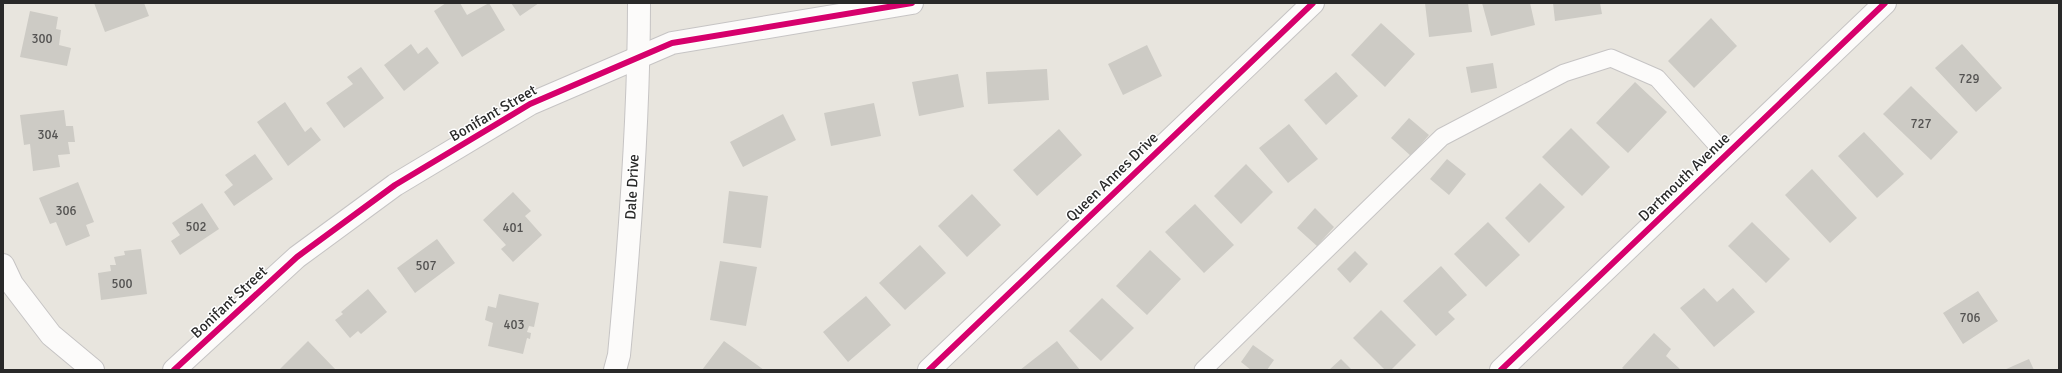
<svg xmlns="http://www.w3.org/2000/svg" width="2062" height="373" font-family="Signika,sans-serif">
<rect width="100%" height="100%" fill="#e8e5de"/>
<path fill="#cdcbc5" d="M94,3H144L149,16L105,32Z
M446,3H460L467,15L489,3L505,30L462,57L434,11Z
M511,3H539L520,16Z
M1425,3H1468L1472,32L1429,37Z
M1482,3H1530L1535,25L1491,36Z
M1553,3H1600L1602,14L1555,21Z
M30,11L58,17L56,29L61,30L59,45L71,48L67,66L20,57Z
M1711,18L1737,46L1694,88L1668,61Z
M1381,23L1415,54L1385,87L1351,55Z
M411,44L418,54L427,47L439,63L404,91L384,65Z
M1962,44L2002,88L1976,112L1935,68Z
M1147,45L1162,76L1123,95L1108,64Z
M1493,63L1497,88L1471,93L1466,67Z
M361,67L384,98L344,128L326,103L353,84L347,77Z
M1047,69L1049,100L988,104L986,72Z
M1336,72L1358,96L1326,125L1304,100Z
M958,74L964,107L919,116L912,82Z
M1635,82L1667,112L1628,153L1596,123Z
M1911,86L1958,132L1931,160L1883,114Z
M285,102L305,132L311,127L321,140L288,166L257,122Z
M874,103L881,136L831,146L824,113Z
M64,110L66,126H73L75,142H68L70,154L58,155L60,167L33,171L30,144L24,145L20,115Z
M783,114L796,140L743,167L730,142Z
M1409,118L1429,135L1411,156L1391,138Z
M1289,124L1318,159L1288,183L1259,148Z
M1571,128L1610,167L1582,196L1542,157Z
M1059,129L1082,155L1037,196L1013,170Z
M1864,132L1904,174L1877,198L1838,156Z
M255,154L273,179L234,206L224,192L233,185L225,175Z
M1447,159L1466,174L1449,195L1430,179Z
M1246,164L1273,192L1241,224L1214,196Z
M1812,169L1857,218L1830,243L1785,195Z
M78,182L94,222L86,225L90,236L66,246L56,222L50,224L39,198Z
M1540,183L1565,207L1529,243L1505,218Z
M729,191L768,196L761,248L723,243Z
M513,192L531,211L525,216L542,235L513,262L501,249L506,245L483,220Z
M972,194L1001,225L967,257L938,226Z
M202,203L219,229L180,255L171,241L180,235L172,223Z
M1195,204L1234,245L1204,273L1165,232Z
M1315,208L1334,227L1317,246L1297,228Z
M1488,222L1520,255L1486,287L1454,254Z
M1752,222L1790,259L1766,283L1728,246Z
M437,239L455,263L415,293L397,268Z
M920,245L946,273L905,310L879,283Z
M141,249L147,294L101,300L98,273L111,271L110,265H116L114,257L125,255L124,251Z
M1150,250L1181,279L1147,315L1116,286Z
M1355,251L1368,264L1350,283L1337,269Z
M720,261L757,267L746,326L710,320Z
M1441,266L1467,295L1448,312L1455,319L1436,336L1403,301Z
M1704,288L1717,302L1733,288L1755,312L1714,347L1680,308Z
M368,289L387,312L361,334L358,331L350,338L335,320L343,314L341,312Z
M1978,291L1998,321L1963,344L1943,313Z
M499,294L539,303L534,327L529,326L527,332L531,333L530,339L527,338L523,354L488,346L493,323L485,320L488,306L496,308Z
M866,296L891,325L848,362L823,332Z
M1102,298L1134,328L1101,361L1069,331Z
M1381,310L1416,345L1391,370H1385L1353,338Z
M1654,333L1671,349L1666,356L1681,370H1625L1622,368Z
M308,341L336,370H279Z
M724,341L764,370H702Z
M1057,341L1080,370H1020Z
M1253,345L1274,360L1267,370H1251L1241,362Z
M1341,359L1352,370H1329Z
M2029,359L2034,370H2004Z"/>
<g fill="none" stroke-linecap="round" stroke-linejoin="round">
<defs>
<path id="service" d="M1203,370L1442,137L1564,73L1611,58L1657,78L1726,155"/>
<path id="minor" d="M3,265L12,284L51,335L93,370
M174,370L297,257L395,185L530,104L672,43L912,3
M929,370L1313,3
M1501,370L1885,3"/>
<path id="tertiary" d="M615,370L619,355C630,238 639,120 639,3"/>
</defs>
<use href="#service" stroke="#c6c4c4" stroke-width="19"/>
<use href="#minor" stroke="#c6c4c4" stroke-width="24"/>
<use href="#tertiary" stroke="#c6c4c4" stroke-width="24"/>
<use href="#service" stroke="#fcfbfa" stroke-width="17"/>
<use href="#minor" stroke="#fcfbfa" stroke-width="22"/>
<use href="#tertiary" stroke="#fcfbfa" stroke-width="22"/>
<defs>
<path id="cycleway" d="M174,370L297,257L395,185L530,104L672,43L912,3
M929,370L1313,3
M1501,370L1885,3"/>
</defs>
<use href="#cycleway" stroke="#fff" stroke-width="8"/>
<use href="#cycleway" stroke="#d6006c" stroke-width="6"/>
</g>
<g text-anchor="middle" stroke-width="3" stroke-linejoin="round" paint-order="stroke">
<g font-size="13" fill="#545352">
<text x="42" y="43">300</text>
<text x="1969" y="83">729</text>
<text x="1921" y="128">727</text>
<text x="48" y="139">304</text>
<text x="66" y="215">306</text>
<text x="196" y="231">502</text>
<text x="513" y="232">401</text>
<text x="426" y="270">507</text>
<text x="122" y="288">500</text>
<text x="1970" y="322">706</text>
<text x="514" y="329">403</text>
</g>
<g font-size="15" fill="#292929" stroke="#fff">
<text transform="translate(493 113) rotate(-30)" y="5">Bonifant Street</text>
<text transform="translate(1112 177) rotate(-44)" y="5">Queen Annes Drive</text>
<text transform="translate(1684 177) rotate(-44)" y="5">Dartmouth Avenue</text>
<text transform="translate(632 187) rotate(-87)" y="5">Dale Drive</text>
<text transform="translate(229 302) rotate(-43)" y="5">Bonifant Street</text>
</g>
</g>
<rect width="2062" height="373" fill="none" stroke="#292929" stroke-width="8"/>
</svg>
